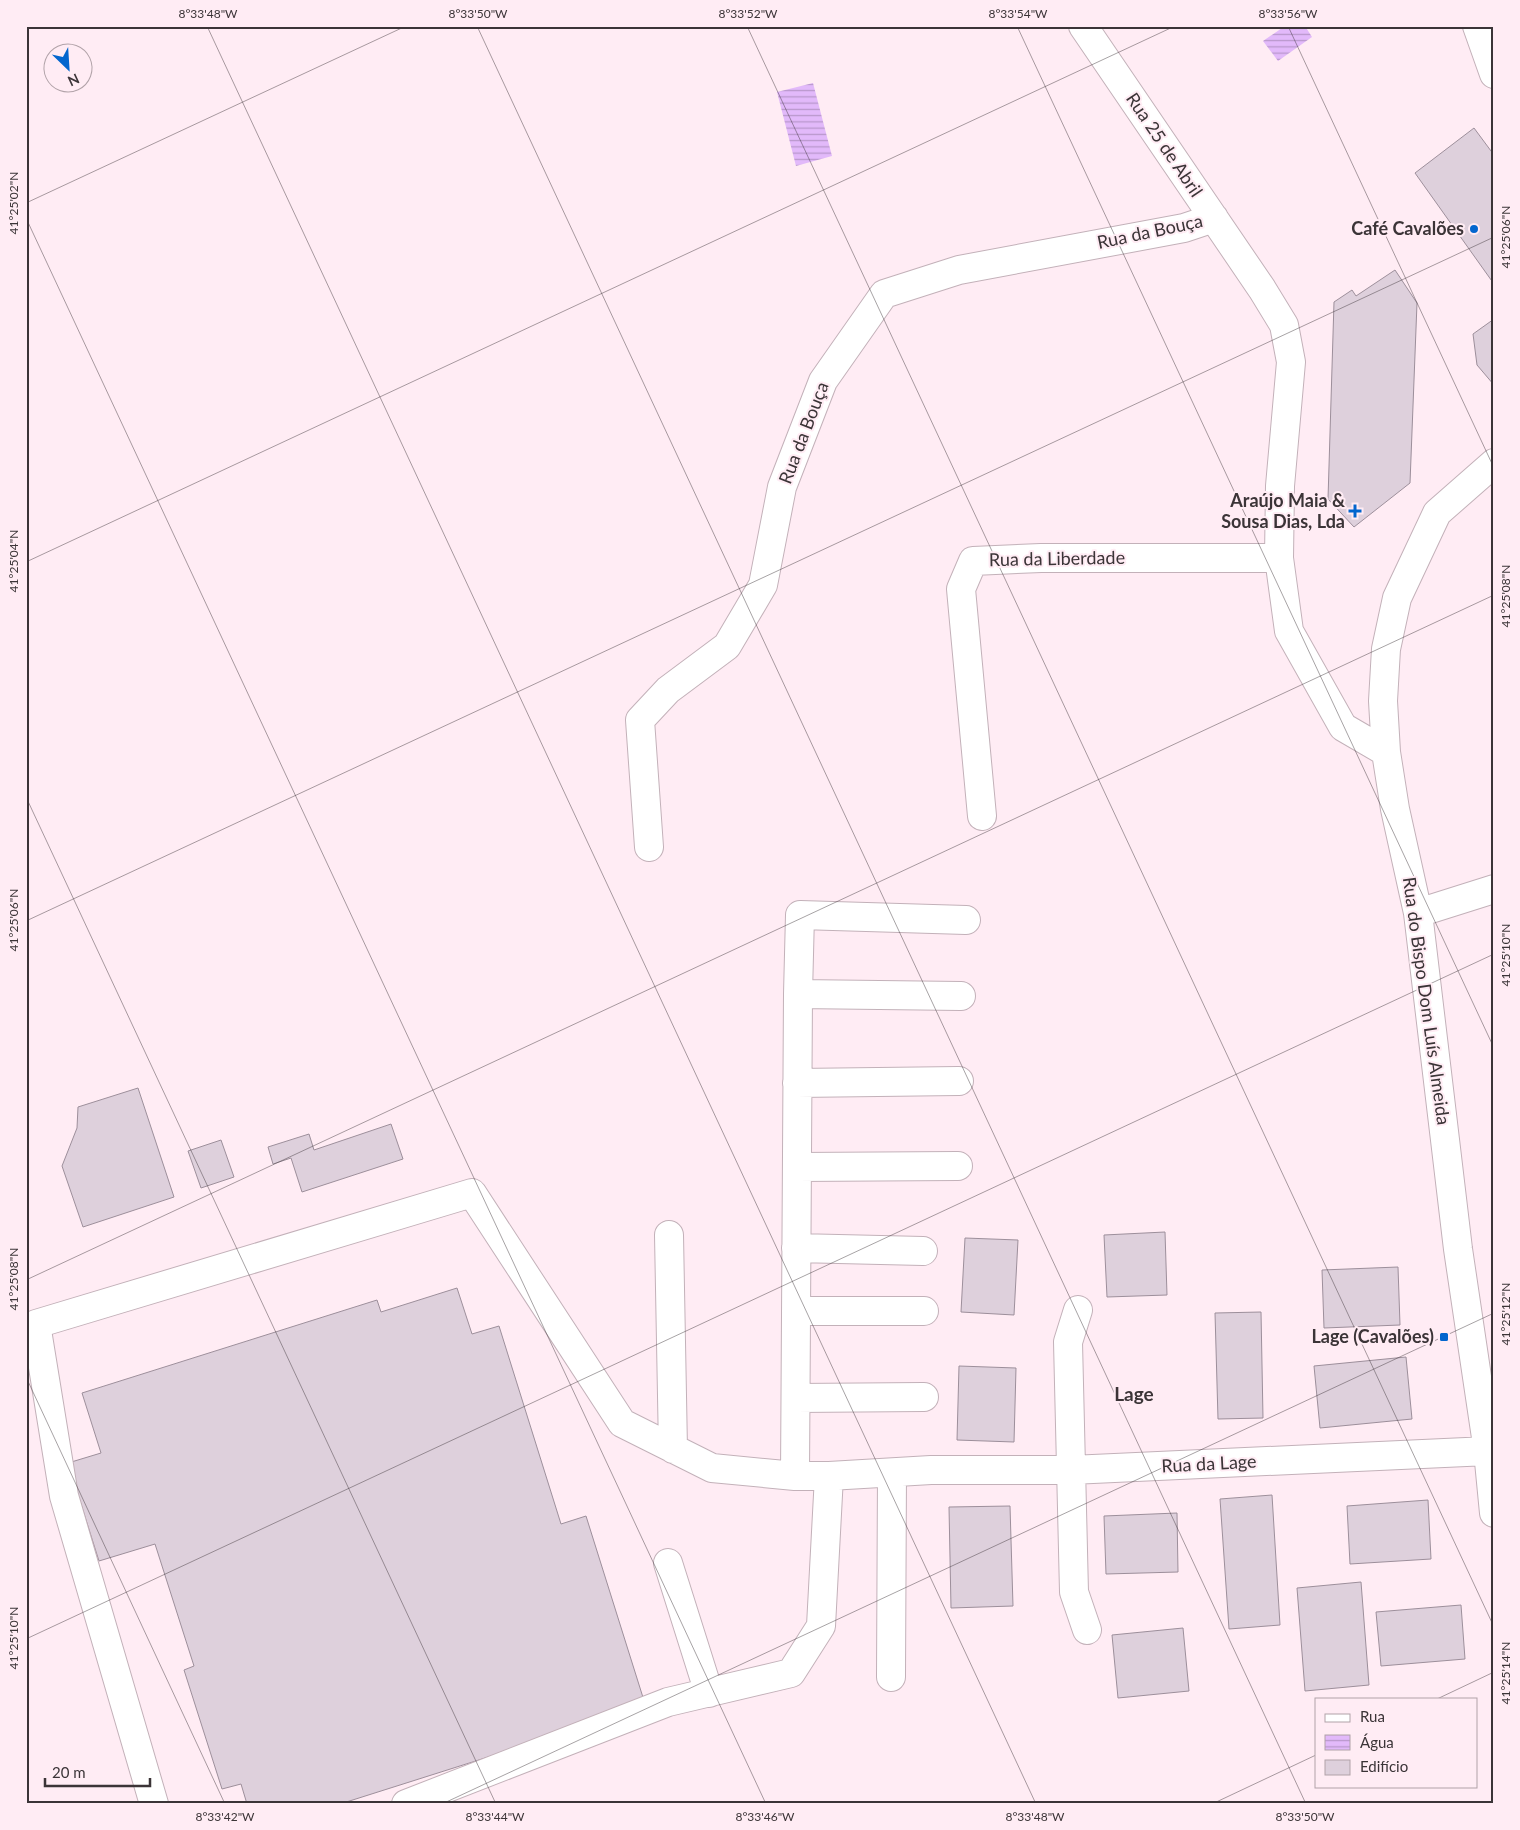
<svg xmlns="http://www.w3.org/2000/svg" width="1520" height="1830" font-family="Lato,sans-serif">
<defs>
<pattern id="water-rules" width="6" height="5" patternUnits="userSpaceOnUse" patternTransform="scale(1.25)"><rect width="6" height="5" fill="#e2b9fa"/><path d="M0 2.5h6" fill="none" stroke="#b897cb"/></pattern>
</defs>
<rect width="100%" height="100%" fill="#ffecf4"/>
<path fill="url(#water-rules)" d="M1285,26H1305L1312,37L1278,61L1263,41Z
M813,83L832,156L796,166L777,92Z"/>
<path fill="#ded0dc" stroke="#9d8f9b" d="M1474,128L1494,155V284L1415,173Z
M1395,270L1417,303L1410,483L1354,527L1328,499L1334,302L1352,290L1356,296Z
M1494,319V385L1477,365L1473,334Z
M138,1088L174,1197L83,1227L62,1166L77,1128L78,1107Z
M391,1124L403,1159L302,1192L291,1158L273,1164L268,1147L309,1134L314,1150Z
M221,1140L234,1177L201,1188L188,1151Z
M1165,1232L1167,1295L1107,1297L1104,1235Z
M965,1238L1018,1240L1014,1315L961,1312Z
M1398,1267L1400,1325L1324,1328L1322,1270Z
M457,1288L472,1334L499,1326L561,1524L586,1516L646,1707L340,1804H247L241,1784L222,1789L184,1670L194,1666L155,1544L99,1561L68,1463L101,1453L82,1393L377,1300L381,1312Z
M1261,1312L1263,1418L1218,1419L1215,1313Z
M1406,1357L1412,1419L1320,1428L1314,1366Z
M959,1366L1016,1368L1014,1442L957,1440Z
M1272,1495L1280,1625L1229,1629L1220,1499Z
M1428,1500L1431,1559L1350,1564L1347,1506Z
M1010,1506L1013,1606L951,1608L949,1507Z
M1177,1513L1178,1572L1106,1574L1104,1516Z
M1361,1582L1369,1685L1305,1691L1297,1588Z
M1461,1605L1465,1659L1381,1666L1376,1612Z
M1183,1628L1189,1691L1118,1698L1112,1635Z"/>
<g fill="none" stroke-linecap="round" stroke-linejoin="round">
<defs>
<path id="minor" d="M1083,26L1262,289L1284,325L1291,362L1280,486L1279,558L1289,631L1343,727L1386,752
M1477,26L1494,74
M1494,463L1437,513L1397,598L1386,649L1383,701L1386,752L1395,809L1418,913L1458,1249L1488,1451L1494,1513
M982,816L961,589L973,561L1041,558H1279
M649,847L640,720L668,690L727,646L763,585L782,487L823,381L884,294L959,270L1184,228L1214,218
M1418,913L1494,889
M798,994L961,996
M797,1083L959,1081
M797,1167L958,1166
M669,1235L673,1449
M796,1248L923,1251
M1078,1310L1068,1342L1074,1592L1087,1630
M796,1311H924
M796,1398L924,1397
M795,1476L798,994L800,915L966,920
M668,1563L709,1693
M891,1677L892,1473
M154,1804L64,1496L36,1324L472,1193L622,1423L712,1468L795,1476H829L931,1470H1071L1488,1451
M406,1804L668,1702L791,1673L821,1626L829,1476"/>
</defs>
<use href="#minor" stroke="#c3b1b9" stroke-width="30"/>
<use href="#minor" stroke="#fff" stroke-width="28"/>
</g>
<path fill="none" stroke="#3b3437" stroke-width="1" stroke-opacity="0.45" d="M207,26L1036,1804M477,26L1306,1804M747,26L1494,1627M1017,26L1494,1048M1288,26L1494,468M26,203L406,26M26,218L766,1804M26,562L1175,26M26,797L496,1804M26,921L1494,237M26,1280L1494,595M26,1377L225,1804M26,1639L1494,954M1437,1699L1494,1672M442,1804L1494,1313M1212,1804L1316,1755"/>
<g fill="#0366ce" stroke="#ffecf4" stroke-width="2">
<circle cx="1474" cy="229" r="5"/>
<path d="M1352.5 503.5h5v5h5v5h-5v5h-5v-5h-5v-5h5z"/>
<rect x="1439" y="1332" width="10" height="10" rx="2.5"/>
</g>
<g text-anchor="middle" stroke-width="4" stroke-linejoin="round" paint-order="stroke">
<g font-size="18" fill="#3b3437" stroke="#ffecf4">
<text transform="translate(1164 145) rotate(56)" y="6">Rua 25 de Abril</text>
<text transform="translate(1150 232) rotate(-12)" y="6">Rua da Bouça</text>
<text transform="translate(804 433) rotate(-69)" y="6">Rua da Bouça</text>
<text transform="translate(1057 559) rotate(-1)" y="6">Rua da Liberdade</text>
<text transform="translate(1426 1001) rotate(82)" y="6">Rua do Bispo Dom Luís Almeida</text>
<text transform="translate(1209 1464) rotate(-3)" y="6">Rua da Lage</text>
</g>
<g font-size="18" font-weight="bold" fill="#3b3437" stroke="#ffecf4" text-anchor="end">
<text x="1464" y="235">Café Cavalões</text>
<text x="1345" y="507">Araújo Maia &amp;<tspan x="1345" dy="21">Sousa Dias, Lda</tspan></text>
<text x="1434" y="1343">Lage (Cavalões)</text>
</g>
<g font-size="19" font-weight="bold" fill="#3b3437" stroke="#ffecf4">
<text x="1134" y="1401">Lage</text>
</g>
</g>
<rect width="1520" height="1830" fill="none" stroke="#ffecf4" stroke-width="55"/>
<rect x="1315" y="1698" width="162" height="90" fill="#ffecf4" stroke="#b1a2a8"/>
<rect x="1325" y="1714" width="25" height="8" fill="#ffffff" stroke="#b1a2a8"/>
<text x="1360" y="1722" font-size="15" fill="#3b3437">Rua</text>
<rect x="1325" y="1735" width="25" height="15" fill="url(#water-rules)" stroke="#b1a2a8"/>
<text x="1360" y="1748" font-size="15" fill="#3b3437">Água</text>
<rect x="1325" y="1760" width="25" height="15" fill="#ded0dc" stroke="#b1a2a8"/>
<text x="1360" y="1772" font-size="15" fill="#3b3437">Edifício</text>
<g transform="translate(68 68) rotate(155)"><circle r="24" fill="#ffecf4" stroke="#b1a2a8"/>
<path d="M0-4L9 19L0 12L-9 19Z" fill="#0366ce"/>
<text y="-8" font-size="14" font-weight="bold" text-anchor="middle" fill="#3b3437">N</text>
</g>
<path d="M45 1778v8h105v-8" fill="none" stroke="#3b3437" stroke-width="2.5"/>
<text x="52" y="1778" font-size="15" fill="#3b3437" stroke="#ffecf4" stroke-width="4" paint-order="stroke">20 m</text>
<rect x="28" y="28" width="1464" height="1774" fill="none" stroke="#3b3437" stroke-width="2"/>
<g font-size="12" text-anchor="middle" fill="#3b3437">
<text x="208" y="18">8°33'48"W</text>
<text x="478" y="18">8°33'50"W</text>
<text x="748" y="18">8°33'52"W</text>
<text x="1018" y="18">8°33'54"W</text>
<text x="1288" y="18">8°33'56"W</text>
<text transform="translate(14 203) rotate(-90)" y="4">41°25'02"N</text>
<text transform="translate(1506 237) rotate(-90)" y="4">41°25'06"N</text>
<text transform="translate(14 561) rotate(-90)" y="4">41°25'04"N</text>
<text transform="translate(1506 596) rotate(-90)" y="4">41°25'08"N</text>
<text transform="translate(14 920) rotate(-90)" y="4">41°25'06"N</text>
<text transform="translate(1506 955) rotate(-90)" y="4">41°25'10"N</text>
<text transform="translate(14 1279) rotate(-90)" y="4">41°25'08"N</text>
<text transform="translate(1506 1314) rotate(-90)" y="4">41°25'12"N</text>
<text transform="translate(14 1638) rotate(-90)" y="4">41°25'10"N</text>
<text transform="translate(1506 1673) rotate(-90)" y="4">41°25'14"N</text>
<text x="225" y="1821">8°33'42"W</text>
<text x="495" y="1821">8°33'44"W</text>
<text x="765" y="1821">8°33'46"W</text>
<text x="1035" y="1821">8°33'48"W</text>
<text x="1305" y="1821">8°33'50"W</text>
</g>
</svg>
